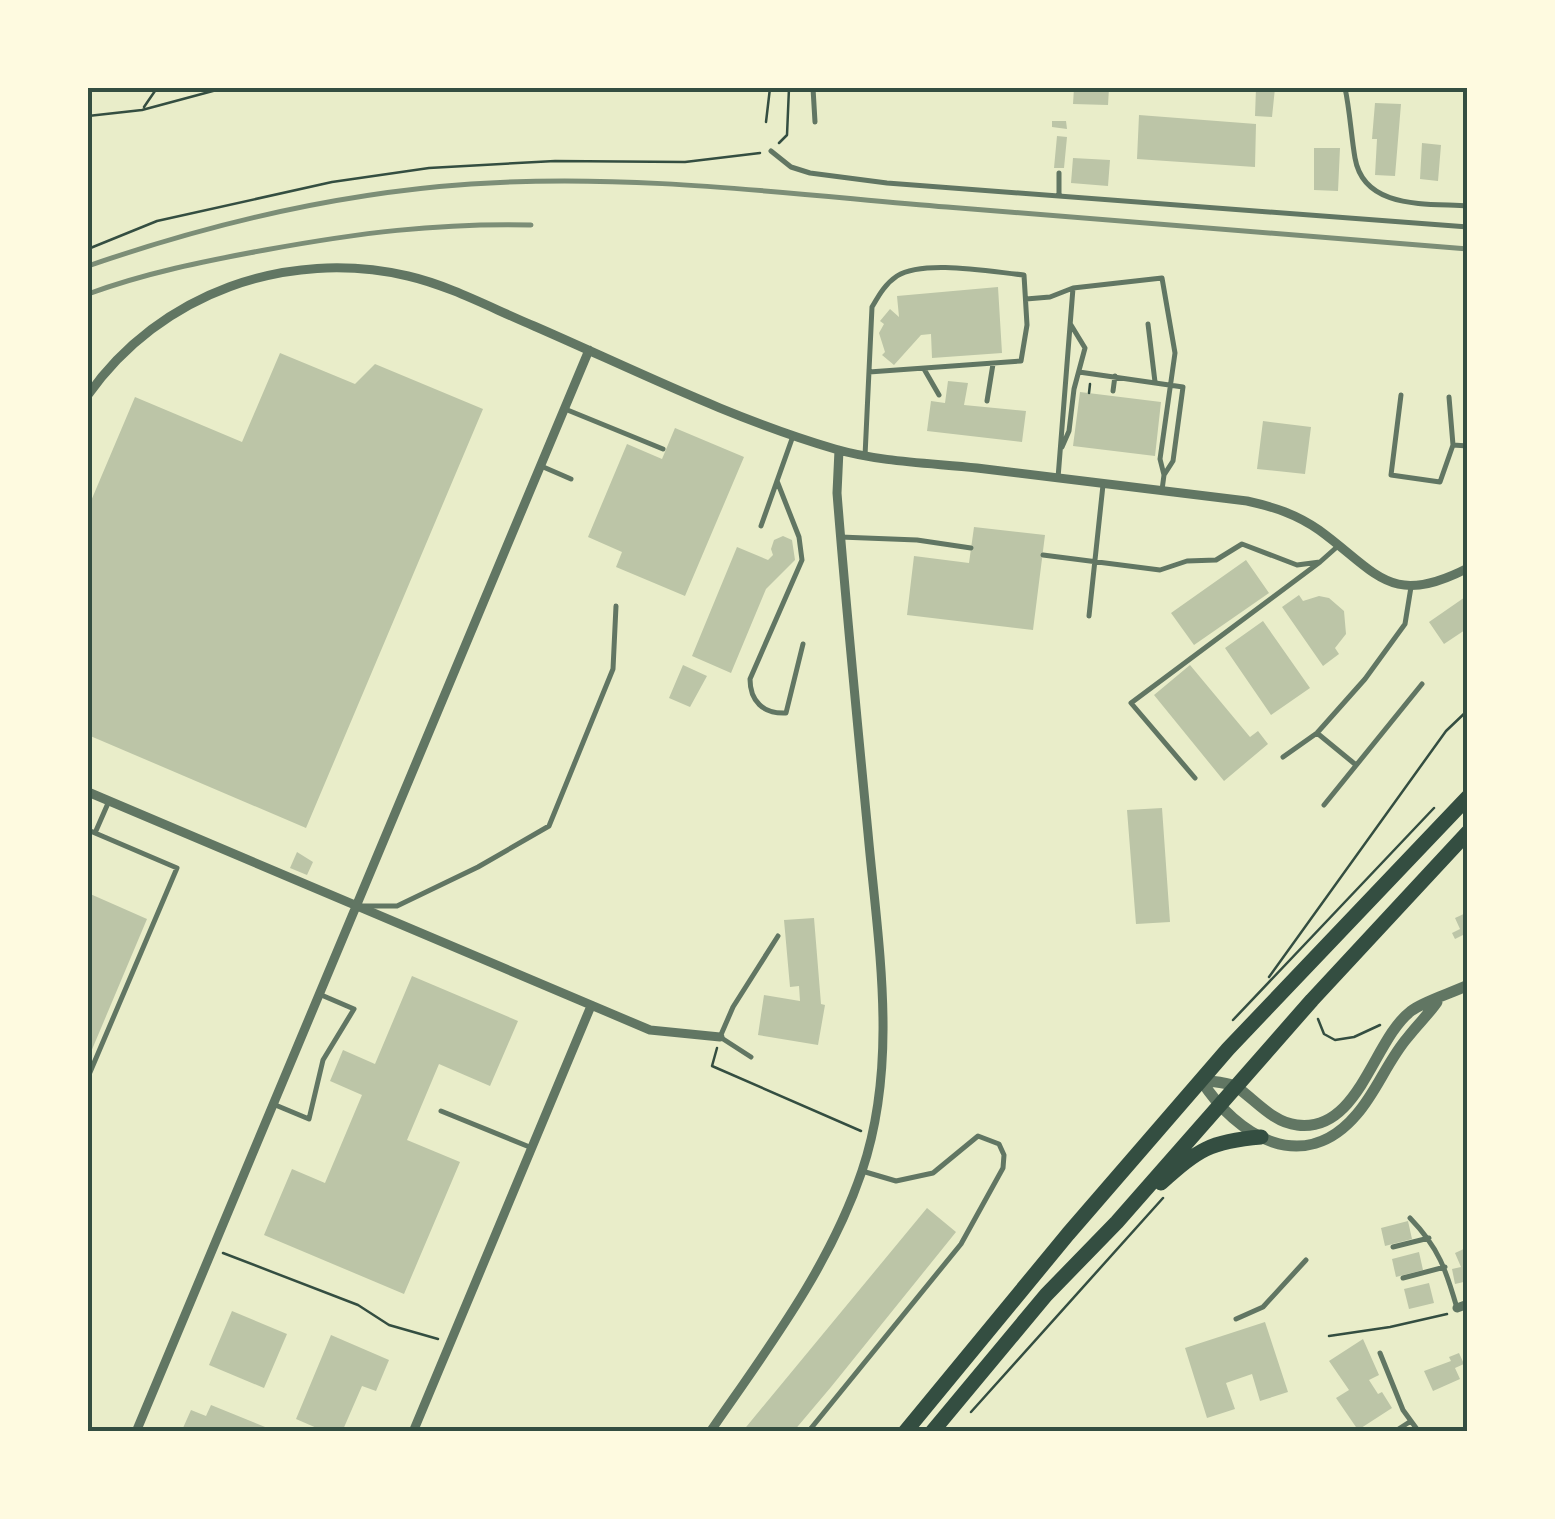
<svg xmlns="http://www.w3.org/2000/svg" width="1555" height="1519" font-family="'Space Grotesk',sans-serif">
<rect width="100%" height="100%" fill="#e9edc9"/>
<path fill="#bcc5a7" d="M1074,88H1109L1108,105L1073,104Z
M1256,88H1275L1272,117L1255,116Z
M1375,103L1401,104L1395,176L1375,175L1377,139H1372Z
M1139,115L1256,124L1255,167L1137,159Z
M1052,121H1066L1067,129L1052,127Z
M1057,136L1067,137L1064,168H1054Z
M1422,143L1441,145L1438,181L1420,179Z
M1314,148H1340L1338,191L1314,190Z
M1073,158L1110,160L1108,186L1071,183Z
M998,287L1002,353L932,358L931,334L921,335L894,365L882,355L885,352L879,333L884,324L880,321L890,309L899,317L897,296Z
M280,353L355,384L375,364L483,409L306,828L88,735V508L135,397L242,442Z
M948,381L968,383L964,405L1026,411L1022,442L927,431L931,401L945,403Z
M1080,392L1161,402L1155,456L1073,446Z
M1263,421L1311,427L1305,474L1257,469Z
M675,428L744,457L685,596L616,567L622,552L588,537L627,444L662,459Z
M974,527L1045,535L1033,630L907,615L914,556L969,563Z
M783,536L792,540L795,560L766,589L731,673L692,656L737,547L768,560L773,555L771,549L774,540Z
M1246,560L1269,593L1194,645L1171,613Z
M1299,595L1303,601L1319,596L1329,598L1344,611L1346,634L1335,648L1339,654L1323,666L1282,607Z
M1468,595V628L1444,644L1429,622Z
M1263,621L1310,688L1271,715L1225,648Z
M683,665L707,676L690,707L669,698Z
M1190,665L1250,737L1258,731L1268,744L1224,781L1154,695Z
M1162,808L1170,922L1136,924L1127,810Z
M297,852L313,862L307,875L290,868Z
M88,893L147,919L88,1059Z
M1468,912V946L1463,935L1455,939L1452,933L1460,929L1455,918Z
M814,918L821,1004L825,1005L818,1045L758,1035L764,995L800,1001L799,986L790,987L784,920Z
M412,976L518,1021L490,1086L439,1064L407,1140L460,1162L404,1294L264,1235L292,1169L325,1183L362,1095L330,1081L343,1050L375,1064Z
M927,1208L956,1232L831,1387L793,1432H742Z
M1408,1221L1412,1239L1385,1246L1381,1228Z
M1468,1247V1281L1455,1284L1452,1269L1461,1267L1455,1253Z
M1419,1252L1423,1270L1396,1277L1392,1259Z
M1429,1283L1434,1303L1409,1309L1404,1289Z
M232,1311L287,1334L264,1388L209,1365Z
M1265,1322L1288,1392L1260,1401L1252,1374L1226,1383L1235,1409L1207,1418L1185,1348Z
M331,1335L389,1360L376,1391L362,1386L342,1432H326L296,1419Z
M1363,1339L1379,1375L1369,1380L1378,1394L1382,1392L1392,1408L1358,1430L1336,1398L1349,1390L1329,1361Z
M1459,1353L1464,1364L1455,1368L1460,1379L1433,1391L1424,1371L1451,1361L1449,1357Z
M211,1405L275,1431V1432H191L183,1428L191,1410L206,1416Z"/>
<g fill="none" stroke-linecap="round" stroke-linejoin="round">
<path stroke="#344e41" stroke-width="2.5" d="M144,107L157,88
M88,116L142,110L224,88
M766,122L770,88
M779,143L787,135L789,88
M88,249L157,221L332,182L429,168L555,161L685,162L760,153
M1089,393L1090,384
M1269,977L1446,731L1468,710
M1318,1019L1324,1034L1335,1040L1354,1037L1380,1025
M1233,1020L1434,808
M717,1048L712,1066L861,1131
M223,1253L358,1305L389,1325L438,1339
M1329,1336L1390,1327L1447,1314
M971,1412L1163,1198"/>
<path stroke="#617663" stroke-width="5" d="M813,88L815,122
M1044,88H1059
M1345,88C1350,111 1351,135 1355,158C1364,210 1427,203 1468,206
M771,151L791,167L810,173L887,183L1468,227
M1059,195V173
M1026,299L1050,297L1073,288
M1148,324L1155,382
M924,369L939,395
M1079,372L1183,387L1173,461L1164,475
M1113,391L1115,376
M1401,395L1391,475L1440,482L1453,445L1449,397
M987,401L993,364
M565,409L663,449
M1453,445L1468,446
M1062,447L1069,431L1074,389L1085,348L1071,325
M865,456L872,307C879,295 885,284 897,276C924,259 992,272 1024,275L1027,325L1021,361L869,372
M541,466L571,479
M1058,478L1073,288L1162,278L1175,353L1160,459L1164,475L1162,490
M777,481L799,537L802,560L750,679C750,701 763,714 786,713L803,644
M761,526L793,436
M840,537L917,540L971,548
M1043,555L1160,570L1187,561L1216,560L1242,544L1297,565L1320,562L1338,546
M1089,616L1103,485
M1317,733L1356,765
M1283,757L1317,733L1365,679L1405,624L1411,587
M1195,778L1131,703L1320,562
M1324,805L1422,684
M88,830L177,868L88,1077
M95,833L109,801
M364,906H397L478,867L549,826L613,669L616,606
M751,1057L720,1037L733,1007L778,936
M273,1104L309,1119L323,1060L354,1009L319,994
M441,1111L532,1148
M1410,1218C1439,1248 1446,1270 1457,1308
M1393,1247L1429,1238
M1403,1278L1445,1267
M1236,1319L1263,1307L1306,1260
M1380,1353L1403,1410L1419,1432
M808,1432L961,1244L1003,1168L1004,1155L999,1144L978,1136L933,1173L896,1181L862,1171
M1394,1432L1411,1421"/>
<path stroke="#617663" stroke-width="9" d="M88,395C160,293 287,248 408,276C451,286 493,309 534,326C633,369 732,419 835,449C880,462 930,463 977,468C1067,479 1157,490 1247,501C1274,507 1296,514 1319,530C1378,573 1390,608 1468,568
M88,792L650,1030L720,1037
M1457,1308L1468,1304
M136,1432L589,350
M413,1432L591,1006
M710,1432C768,1348 829,1268 862,1171C899,1062 878,944 868,833C857,720 846,607 837,493L839,450"/>
<path stroke="#617663" stroke-width="11" d="M1201,1080C1213,1082 1229,1082 1238,1088C1256,1101 1274,1123 1297,1125C1359,1133 1373,1040 1411,1011C1424,1001 1452,993 1468,985
M1201,1080C1237,1137 1304,1177 1357,1114C1377,1091 1388,1060 1408,1037C1418,1024 1428,1015 1437,1002"/>
<path stroke="#344e41" stroke-width="15" d="M1161,1183C1198,1150 1210,1141 1261,1137
M905,1432L1068,1234L1228,1049L1468,797
M932,1432L1046,1295L1117,1222L1312,1000L1468,832"/>
<path stroke="#7c8e77" stroke-width="5" d="M88,266C212,223 339,193 471,184C630,173 789,194 947,207C1120,221 1294,235 1468,249
M88,294C145,273 205,261 265,250C358,233 436,223 531,225"/>
</g>
<rect width="1555" height="1519" fill="none" stroke="#fefae0" stroke-width="180"/>
<rect x="90" y="90" width="1375" height="1339" fill="none" stroke="#344e41" stroke-width="4"/>
</svg>
